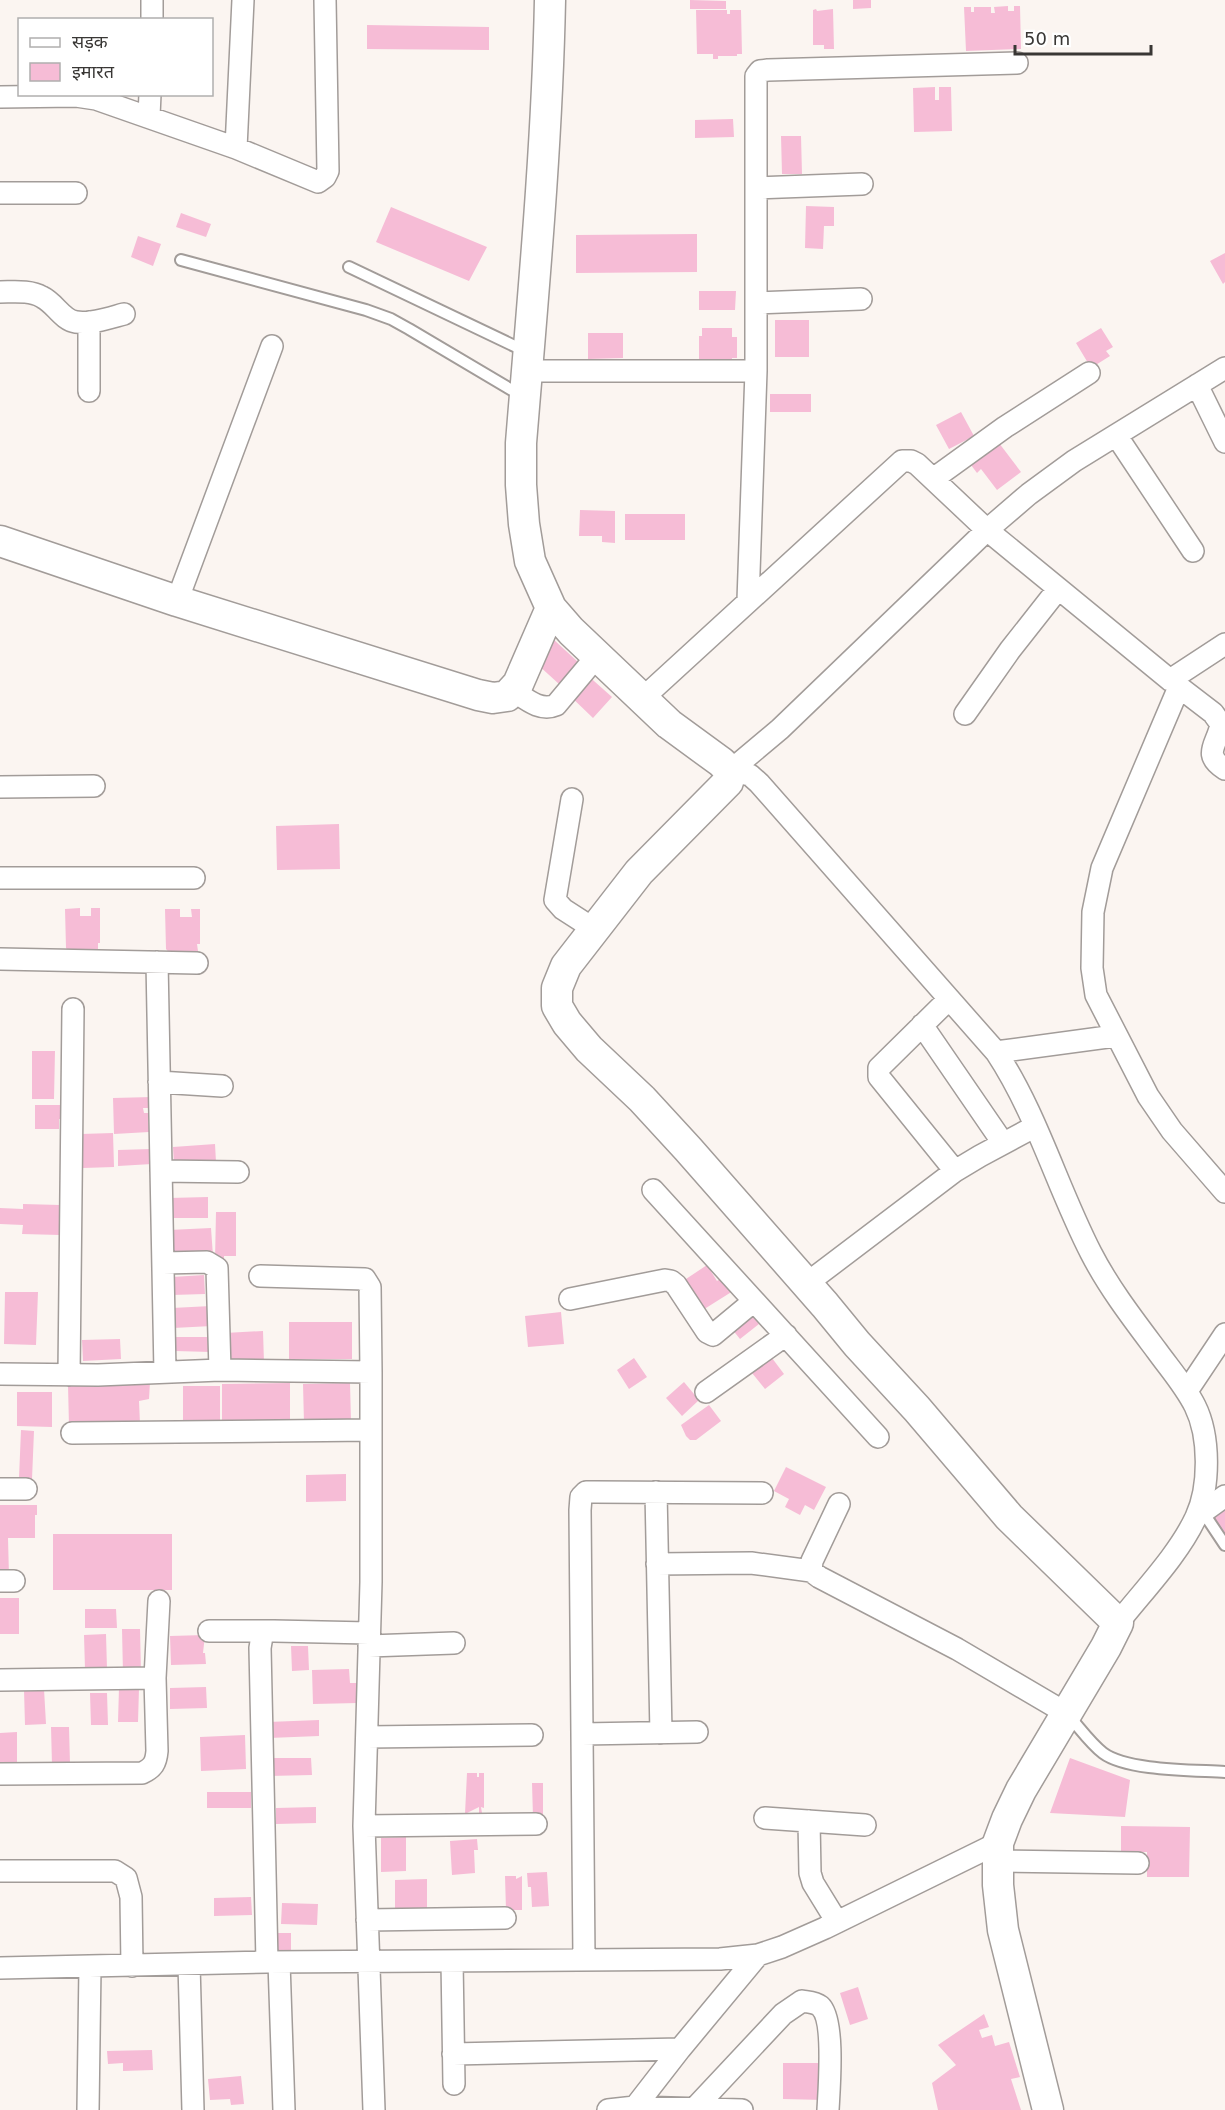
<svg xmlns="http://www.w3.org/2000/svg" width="1225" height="2110" font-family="'DejaVu Sans','Noto Sans Devanagari',sans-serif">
<rect width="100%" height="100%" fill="#fbf5f1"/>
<path fill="#f6bcd6" d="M690,0L726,1V9H690Z
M853,0H871V8L853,9Z
M1008,6V11H1014V6H1020L1021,49L966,51L964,7H971V12H974V7H991V13H995L994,7Z
M816,9L817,11L833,9L834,49H824V45H813V10Z
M696,10H727V14H730V10H741L742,54H737V56H718V59H713V54H697Z
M367,25L489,27V50L367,49Z
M935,87V100H939V87H951L952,131L914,132L913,88Z
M733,119L734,137L695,138V120Z
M781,136H801L802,174H782Z
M806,206L834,207V226H824L823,249L805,248Z
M391,207L487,247L469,281L376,242Z
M181,213L211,224L206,237L176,227Z
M697,234V272L576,273V235Z
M138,236L161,244L153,266L131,257Z
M1225,253V282L1223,284L1210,261Z
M699,291H736L735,310H699Z
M775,320H809V357H775Z
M702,328H732V337H737V358H732V365L702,366V359H699V336H702Z
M1101,328L1113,347L1106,351L1110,356L1091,368L1076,343Z
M588,333H623V358L588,359Z
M770,394H811V412H770Z
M961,412L974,436L949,449L936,425Z
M999,443L1021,472L997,490L981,469L977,473L971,465Z
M580,510L615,511V543L602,542V536H579Z
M625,514H685V540H625Z
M553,639L578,662L559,684L537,664Z
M585,673L612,697L593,718L567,693Z
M339,824L340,869L277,870L276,826Z
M80,908V916H91V908H100V943H98V950H92V956L72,955L66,948L65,909Z
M165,909H180V917H192L191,909H200V944H197L198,951H192V957L172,956L166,949Z
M32,1051H55L54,1099H32Z
M152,1097V1108H143L144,1113H148L149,1132L114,1134L113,1098Z
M35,1105H64V1119H59V1129H35Z
M113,1133L114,1167L83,1168L81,1134Z
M215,1144L216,1162L174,1164L173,1147Z
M151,1149L152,1164L118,1166V1150Z
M208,1197V1218H169V1198Z
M23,1204L60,1205V1235L22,1234L23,1225L0,1224V1208L23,1209Z
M216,1212H236V1256H224V1260H215Z
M211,1228L213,1256L171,1258L169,1230Z
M707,1265L717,1281L723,1277L733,1291L698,1313L680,1283Z
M204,1275L205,1294L172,1295V1277Z
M5,1292H38L36,1345L4,1344Z
M211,1306L212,1326L173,1328L172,1308Z
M561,1312L564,1344L528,1347L525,1316Z
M751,1314L759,1324L740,1339L732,1329Z
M289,1322H352V1359H289Z
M263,1331L264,1363L226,1365L225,1333Z
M175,1337H212L211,1352L175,1351Z
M120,1339L121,1359L83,1361L82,1340Z
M634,1358L647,1377L629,1389L617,1370Z
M772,1358L784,1374L765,1389L752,1373Z
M150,1382L149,1399L139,1401L140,1424L69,1426L68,1385Z
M684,1382L699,1400L682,1416L666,1398Z
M290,1383V1422L222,1423V1384Z
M350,1383L351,1422L304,1423L303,1384Z
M183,1386H220V1423H183Z
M17,1392H52V1427L17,1426Z
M709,1405L721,1421L696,1440H690L686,1436L681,1425Z
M21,1430L34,1431L32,1479L19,1478Z
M786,1467L826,1487L814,1510L805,1505L800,1515L785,1507L789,1499L774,1491Z
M346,1474V1501L306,1502V1475Z
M0,1505H37V1515H35V1538H8L9,1576H0Z
M1225,1508V1536L1213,1516Z
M53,1534H172V1590H53Z
M0,1598H19V1634H0Z
M85,1609H116L117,1628H85Z
M122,1629H140L141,1674H123Z
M106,1634L107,1669H85L84,1635Z
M205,1635L203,1653H205L206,1664L171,1665L170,1636Z
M291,1646H308L309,1670L292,1671Z
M349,1669L350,1683H358V1703L313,1704L312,1670Z
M206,1687L207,1708L170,1709V1688Z
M119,1688H139L138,1722H118Z
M44,1689L46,1724L25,1725L24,1690Z
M90,1693H107L108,1725H91Z
M319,1720V1736L269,1738L268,1722Z
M51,1727H69L70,1764L52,1765Z
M17,1732V1763L0,1764V1733Z
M245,1735L246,1769L201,1771L200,1737Z
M269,1758H311L312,1775L269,1776Z
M1070,1758L1130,1780L1125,1817L1050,1813Z
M467,1773H477V1777H479V1773H484V1808L481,1807L482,1813H479V1807L465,1814Z
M532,1783H543V1817H533Z
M207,1792H251V1808H207Z
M316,1807V1823L276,1824V1808Z
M1121,1826L1190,1827L1189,1877H1147V1852H1121Z
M406,1837V1871L381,1872V1838Z
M477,1839L478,1850H474L475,1873L452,1875L450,1841Z
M547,1872L549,1906L532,1907L531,1887H528L527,1873Z
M505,1876H516V1879L522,1876V1910H506Z
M427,1879V1914H395V1880Z
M251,1897L252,1915L214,1916V1898Z
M282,1903L318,1904L317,1925L281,1924Z
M274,1933H291V1950H274Z
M858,1987L868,2019L850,2025L840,1993Z
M984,2014L989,2027L979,2030L982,2038L992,2035L995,2046L1009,2042L1020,2077L1011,2079L1021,2110H938L932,2083L956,2065L938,2045Z
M152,2050L153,2070L123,2071V2063L108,2064L107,2051Z
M783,2063H825L824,2100L783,2099Z
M241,2076L244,2104L231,2105L230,2099L210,2100L208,2079Z"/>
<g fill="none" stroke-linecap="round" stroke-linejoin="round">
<defs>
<path id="lane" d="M181,260L366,310L391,319L409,329L522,396
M349,267L525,351
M1203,1512L1225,1545
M1068,1715C1079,1727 1090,1743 1103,1753C1127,1771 1194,1770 1225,1772"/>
<path id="street" d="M152,20V0
M0,97L76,96L96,99L236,148L318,182L325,177L328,171L325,0
M149,116L150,94
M236,148L243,0
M757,188L862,184
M0,193H76
M0,292C14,292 30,290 42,297C55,303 62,320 76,322C92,324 109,318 124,314
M757,303L861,299
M527,371H756
M1197,385L1225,442
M89,391V322
M1116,435L1193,551
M933,479L1005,427L1089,373
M177,601L272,346
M748,601L756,371V76L760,71L768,70L1017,63
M1170,680L1225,644
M1179,687L1102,868L1093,912L1092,968L1096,995L1148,1096L1172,1131L1225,1192
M512,690C526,699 540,712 556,705L597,656
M642,699L902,461H911L917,464L987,530L1029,494L1074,461L1225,368
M965,714L1010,650L1058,589
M730,771L750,775L759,783L996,1052C1037,1114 1057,1187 1091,1253C1109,1288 1133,1319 1157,1351C1170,1369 1185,1386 1195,1406C1210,1436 1210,1487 1196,1517C1179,1554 1144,1590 1118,1623
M730,771L780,729L987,530L1170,680L1213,713L1221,724C1218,744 1201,754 1225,769
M0,787L94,786
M572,799L555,900L563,909L594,929
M0,878H194
M0,959L197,963
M157,962L165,1372
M949,999L879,1068V1077L955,1171
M922,1025L1003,1143
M996,1052L1115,1036
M159,1082L222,1086
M161,1171L238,1172
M653,1190L878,1437
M163,1263L207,1262L217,1268L220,1370
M260,1276L365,1279L370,1287L371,1372
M806,1284L955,1171L980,1156L1034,1127
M570,1299L665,1280L671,1281L676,1285L707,1332L713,1335L754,1301
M0,1374L98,1375L220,1370L371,1372V1582L364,1826L374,2110
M69,1375L73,1009
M1187,1391L1225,1334
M706,1392L786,1335
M72,1433L371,1430
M0,1489H26
M656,1492L661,1733
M839,1504L812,1561L811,1571L819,1577L957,1649L1066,1713
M1196,1517L1225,1496
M657,1564L751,1563L811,1571
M0,1581H14
M209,1631H266
M369,1646L454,1643
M0,1680L155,1678
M582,1734L697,1732
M367,1737L532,1735
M0,1774L142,1773C153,1768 156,1763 157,1751L155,1678L159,1601
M765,1818L865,1825
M809,1821L810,1873L813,1883L837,1922
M364,1826L536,1824
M998,1861L1138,1863
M0,1871H115L126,1878L131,1897L132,1966
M367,1920L505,1918
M584,1959L580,1510L581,1497L586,1492H594L762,1493
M452,1961L454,2084
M267,1962L260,1648L262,1636L266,1631H274L369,1633
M279,1962L284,2110
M189,1964L193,2110
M0,1968L267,1962L720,1959L758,1955L782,1947L825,1928L998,1843
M453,2054L680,2049
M88,2110L90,1967
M608,2110L635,2107
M694,2110L695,2108L783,2014L802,2001C808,2002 815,2002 820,2006C835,2019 829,2090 828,2110
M742,2110L635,2107L680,2049L758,1955"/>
<path id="secondary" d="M550,0C547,148 533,296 521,443V485L524,524L530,561L551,608L571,631L669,724L721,762L730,771L728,782L639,872L566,966L557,988V1006L567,1023L589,1049L642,1099L688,1149L825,1305L857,1344L917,1409L1009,1517L1118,1623L1106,1647L1021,1790L1007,1819L998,1843V1885L1003,1930L1048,2110
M0,541L177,601L478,695L493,698L507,696L518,684L551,608"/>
</defs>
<use href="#lane" stroke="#a29c99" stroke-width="14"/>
<use href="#street" stroke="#a29c99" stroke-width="24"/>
<use href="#secondary" stroke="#a29c99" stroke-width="33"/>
<use href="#lane" stroke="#fff" stroke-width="10"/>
<use href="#street" stroke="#fff" stroke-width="21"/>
<use href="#secondary" stroke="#fff" stroke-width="30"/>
</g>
<rect x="18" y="18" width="195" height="78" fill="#ffffff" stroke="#b0afae" stroke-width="1.5"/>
<rect x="30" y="38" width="30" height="9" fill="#ffffff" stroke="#b0afae" stroke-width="1.5"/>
<text x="72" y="48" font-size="18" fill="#393735">सड़क</text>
<rect x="30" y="63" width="30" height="18" fill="#f6bcd6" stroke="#b0afae" stroke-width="1.5"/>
<text x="72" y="78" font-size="18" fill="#393735">इमारत</text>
<path d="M1015 45v9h136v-9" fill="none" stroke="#393735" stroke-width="3"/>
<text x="1024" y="45" font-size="18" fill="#393735" stroke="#ffffff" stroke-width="4.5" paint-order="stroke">50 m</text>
</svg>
